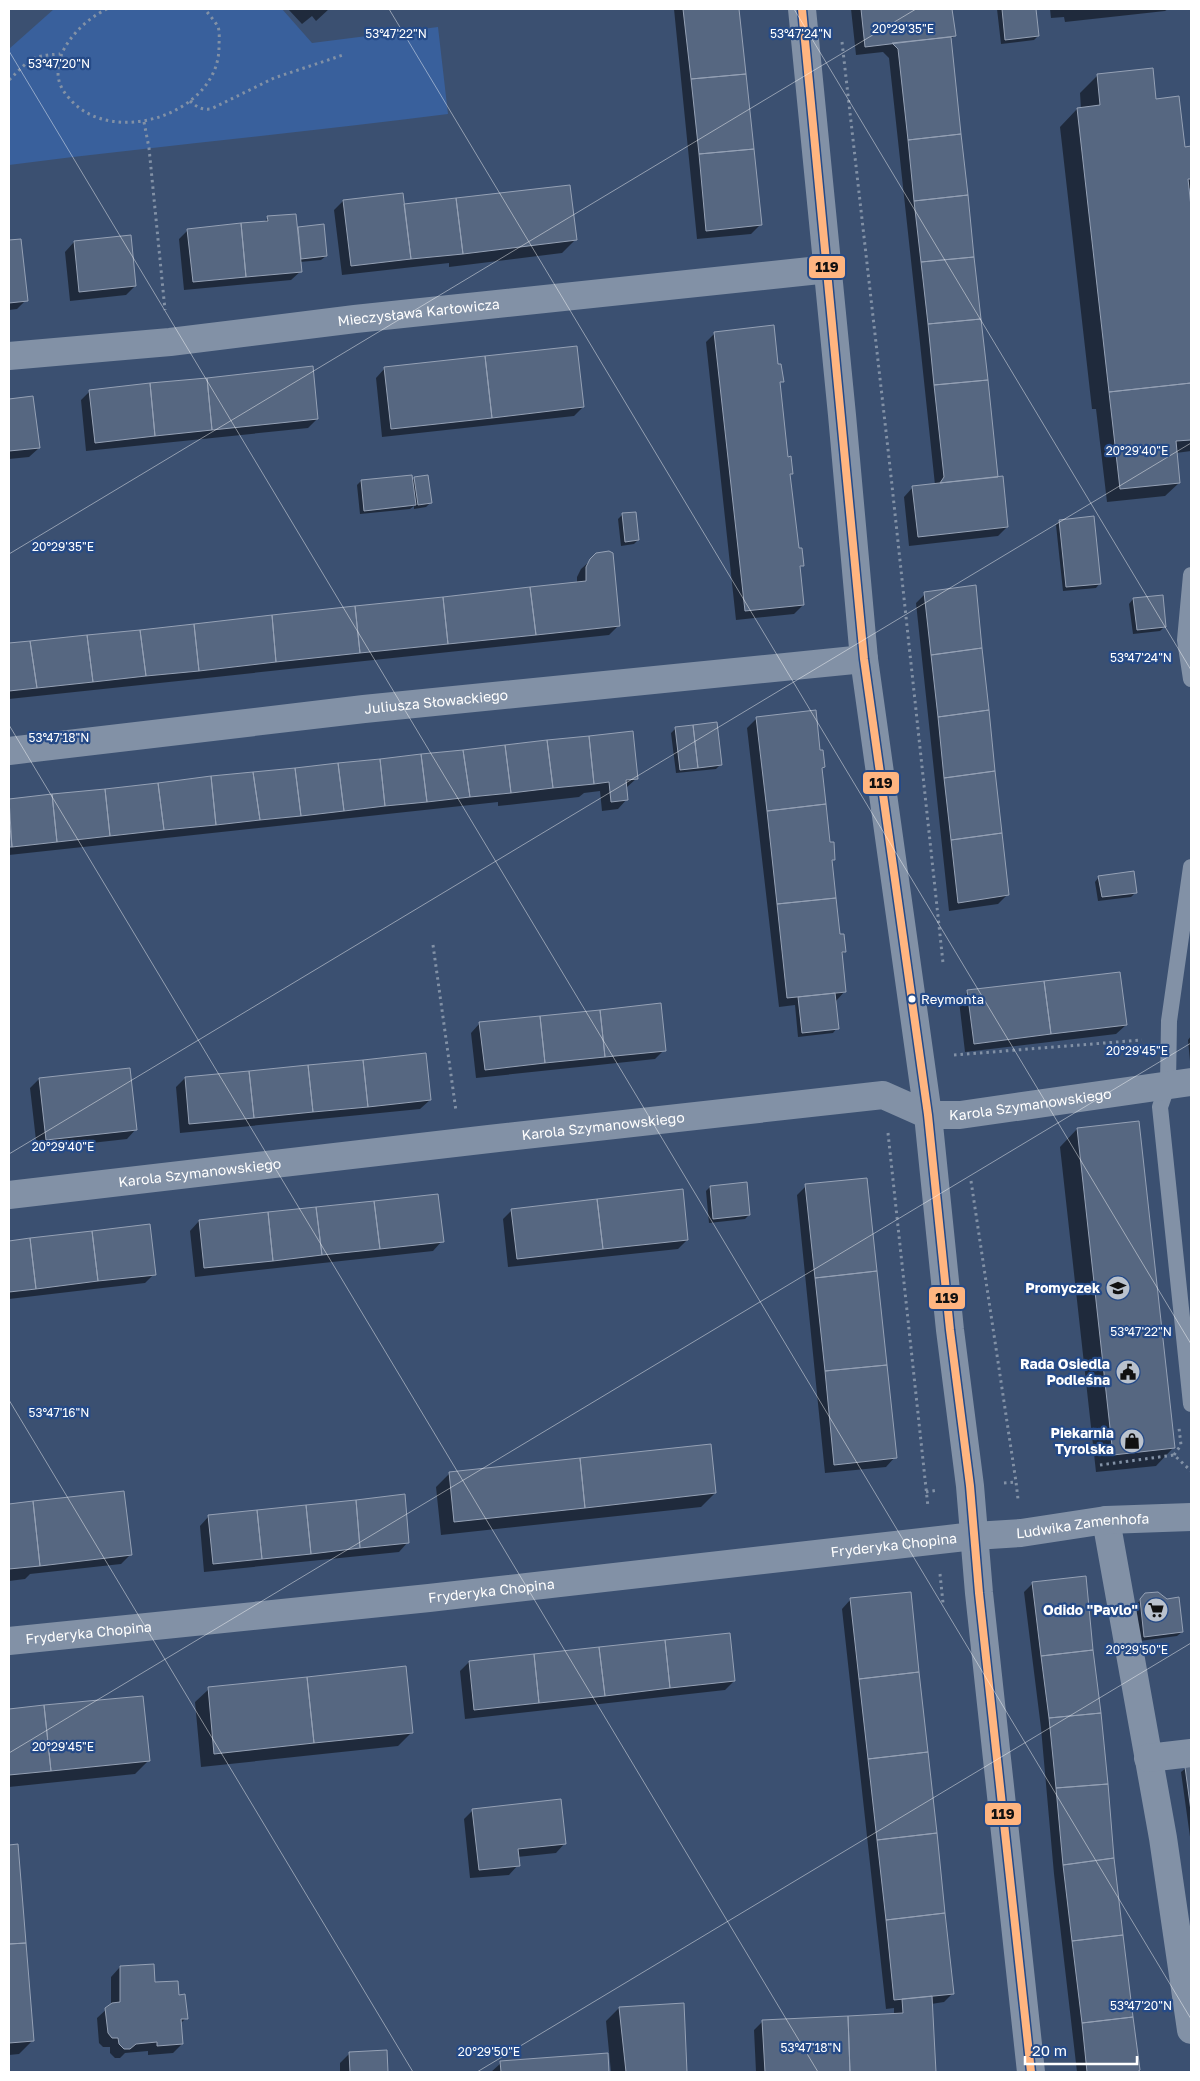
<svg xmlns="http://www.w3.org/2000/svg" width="1200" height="2081" font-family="'Golos Text',sans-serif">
<rect width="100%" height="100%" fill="#3b5071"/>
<path fill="#39609c" d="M54,9H282L312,43L438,27L448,114C301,133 155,146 9,165V49Z"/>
<path fill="#0007" d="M288,9H329L316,21L312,16L302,24Z
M674,9H738L761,224L751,234L697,239Z
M851,9H951L954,36L950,40L997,479L1007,527L998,536L909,546L904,497L913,487L935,485L919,334L889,58L883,52L856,55Z
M997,9H1035L1038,36L1034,40L1001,44Z
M1050,9H1168L1165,11L1065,22L1064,17L1051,18Z
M1097,76L1155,101L1184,148H1191V187L1188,190L1191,218V451L1176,453L1179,483L1165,496L1107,502L1096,409H1092L1060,127L1077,109H1081L1080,93Z
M343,201L403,206L576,239L562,253L449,267V263L342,275L334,210Z
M268,218L296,228L323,226L326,256L321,260L300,262L301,271L291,280L184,290L179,239L188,230L263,223Z
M19,240L26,300L17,309L9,310V241Z
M74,242L135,286L126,295L70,301L65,252Z
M715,333L777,365L782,381L779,384L787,458L792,473L789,476L798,550L803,565L799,568L803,605L794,614L736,620L706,342Z
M385,368L583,407L574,416L382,437L376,378Z
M90,391L317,419L308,428L86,451L81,400Z
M32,398L39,448L29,457L9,459V400Z
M415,478L431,502L426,507L414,509V506L410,509L360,514L357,485L361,481H412Z
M623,514L638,540L634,544L621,546L618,519Z
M1060,521L1100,583L1096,588L1063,591L1056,525Z
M591,560L619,625L609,635L9,699V645L577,583V577L581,569Z
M925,594L1007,895L998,904L949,911L916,603Z
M1133,599L1165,626L1160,631L1133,634L1129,604Z
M756,719L819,751L824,767L821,770L829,844L834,859L831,862L839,936L844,952L841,955L845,991L836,1001L837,1028L833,1033L798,1037L795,1005L779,1007L747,728Z
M676,728L720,765L716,769L676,773L671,733Z
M632,732L637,778L626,788L627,799L618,809L602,811L600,791L584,793L579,797L498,806V802L9,855V800Z
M1099,877L1136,892L1131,897L1098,901L1095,882Z
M968,992L1126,1025L1116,1034L965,1052L959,1001Z
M480,1023L664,1050L655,1059L476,1078L471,1033Z
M1191,1036V1072L1188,1040Z
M185,1078L430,1100L420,1109L180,1133L176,1087Z
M39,1079L136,1129L127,1139L37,1149L30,1088Z
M1077,1129L1173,1448L1156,1466L1096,1472L1060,1147Z
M806,1186L895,1457L886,1467L825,1473L797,1195Z
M710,1187L749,1215L745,1219L709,1223L706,1191Z
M512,1210L687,1240L678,1249L508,1267L503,1219Z
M199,1221L442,1241L433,1251L195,1277L190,1231Z
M149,1225L154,1274L145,1283L9,1299V1242Z
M449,1474L715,1493L701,1507L441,1535L436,1487Z
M123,1492L130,1555L121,1564L30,1574L25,1579L9,1581V1505Z
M209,1516L408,1542L399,1552L204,1572L200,1526Z
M1033,1583L1113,1858L1139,2071L1143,2072H1077L1054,1874L1041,1728L1024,1592Z
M851,1599L953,1993L944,2002L931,2004L935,2072H756L754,2030L763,2021L894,2015V2008L886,2009L842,1609Z
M1141,1599L1182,1632L1177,1636L1140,1641L1136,1605Z
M469,1662L734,1681L725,1690L465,1719L460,1671Z
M209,1689L412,1732L398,1746L201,1767L195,1702Z
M142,1697L148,1761L135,1774L9,1787V1710Z
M1191,1767V1844L1181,1772L1186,1768Z
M473,1810L565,1843L556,1853L517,1857L518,1865L509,1875L470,1878L464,1819Z
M17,1845L33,2040L19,2054L9,2055V1846Z
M120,1967L178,1996L186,2018L180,2024L182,2044L173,2053L148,2055V2051L125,2053L120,2058H115L110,2053V2047H103L99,2043L97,2018L111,2005V1977Z
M682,2004L686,2072H611L606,2021L619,2008Z
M386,2051L387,2072H340V2063L349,2054Z
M607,2055V2072H491L501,2063Z"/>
<path fill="#566781" stroke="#95a1b5" d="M683,9H739L746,74L691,79Z
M861,9H952L956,36L865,47Z
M1002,9H1036L1039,36L1005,40Z
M951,37L961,134L908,140L898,49L892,43Z
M1153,68L1156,99L1179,96L1185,147L1191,146V179H1188L1191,207V383L1109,392L1077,108L1100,105L1097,74Z
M746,74L754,149L699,154L691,79Z
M961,134L968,195L914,201L908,140Z
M754,149L762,225L706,231L699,154Z
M570,185L577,240L463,254L456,198Z
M403,193L411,259L351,266L343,200Z
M968,195L974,257L921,262L914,201Z
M456,198L463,254L411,259L404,204Z
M296,214L302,272L246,277L241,223L268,221L267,216Z
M241,223L246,277L193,282L187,229Z
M324,224L327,256L301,259L298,227Z
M131,235L136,286L79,292L74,241Z
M21,239L28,301L9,303V240Z
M974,257L981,319L928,324L921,262Z
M981,319L988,380L934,385L928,324Z
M774,325L778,364H781L784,382H780L788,457L791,456L793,474H790L799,548H802L804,566H800L804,605L745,611L714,332Z
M577,346L584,407L492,418L485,356Z
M485,356L492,418L391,429L384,367Z
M313,366L318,419L212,430L207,378Z
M207,378L212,430L155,436L150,383Z
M988,380L998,477L940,483L944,477L934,385Z
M150,383L155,436L95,443L89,390Z
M1191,383V440L1176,441L1180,483L1120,489L1109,392Z
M33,396L40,448L9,451V399Z
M412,475L416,505L364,511L361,480Z
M428,475L432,503L418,505L414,477Z
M1003,476L1008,527L918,537L912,486Z
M636,512L639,540L625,542L622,513Z
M1094,516L1101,584L1066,587L1059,520Z
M609,551L613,553L620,626L536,635L530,587L586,581V567L590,559L596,553Z
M976,585L982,648L931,655L924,592Z
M530,587L536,635L448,644L443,597Z
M1163,595L1166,627L1137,630L1133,598Z
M443,597L448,644L360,653L355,606Z
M355,606L360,653L276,662L272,615Z
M272,615L276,662L199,671L194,624Z
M194,624L199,671L146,676L140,630Z
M140,630L146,676L93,682L87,635Z
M87,635L93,682L37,688L30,641Z
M30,641L37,688L9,691V643Z
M982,648L989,710L938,717L931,655Z
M816,710L820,750H823L825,767L822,768L826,804L767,811L756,717Z
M989,710L995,771L944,778L938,717Z
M717,722L722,765L698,768L693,725Z
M693,725L698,768L680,770L675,727Z
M633,731L638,779L626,780L628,800L611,802L609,782L594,784L589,736Z
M589,736L594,784L553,788L547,740Z
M547,740L553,788L511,793L505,745Z
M505,745L511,793L470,797L463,750Z
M463,750L470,797L427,802L421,754Z
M421,754L427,802L385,806L380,759Z
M380,759L385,806L344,811L338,763Z
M338,763L344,811L301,816L295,768Z
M295,768L301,816L260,820L253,772Z
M995,771L1002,833L951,840L944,778Z
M253,772L260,820L216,825L211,776Z
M211,776L216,825L164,830L158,783Z
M158,783L164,830L110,836L105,789Z
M105,789L110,836L57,842L52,794Z
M52,794L57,842L12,847L9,799Z
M826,804L830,842H834L835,860H832L836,898L777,904L767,811Z
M9,816L12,847H9Z
M1002,833L1009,895L958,903L951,840Z
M1134,871L1137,893L1102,897L1098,876Z
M836,898L840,934H844L846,952H842L846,992L787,998L777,904Z
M1120,972L1127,1025L1051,1034L1044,981Z
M1044,981L1051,1034L974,1044L967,990Z
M835,993L839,1029L802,1033L798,997Z
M661,1003L666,1051L605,1057L600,1010Z
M600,1010L605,1057L545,1063L540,1016Z
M540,1016L545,1063L485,1070L479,1022Z
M426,1053L431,1100L368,1107L363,1060Z
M363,1060L368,1107L313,1112L308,1065Z
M308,1065L313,1112L254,1118L249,1071Z
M130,1068L137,1130L46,1140L39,1078Z
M249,1071L254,1118L189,1124L185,1077Z
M1139,1121L1175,1448L1113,1455L1077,1128Z
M867,1178L877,1271L815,1278L805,1184Z
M747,1182L750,1215L713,1219L710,1186Z
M683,1189L688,1240L603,1249L597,1199Z
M438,1194L444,1242L380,1249L374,1201Z
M597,1199L603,1249L517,1259L511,1209Z
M374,1201L380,1249L322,1255L316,1207Z
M316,1207L322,1255L273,1261L268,1212Z
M268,1212L273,1261L204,1268L199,1220Z
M150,1224L156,1275L98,1281L92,1231Z
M92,1231L98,1281L36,1289L30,1238Z
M30,1238L36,1289L9,1292V1241Z
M877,1271L887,1365L825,1371L815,1278Z
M887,1365L897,1458L834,1465L825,1371Z
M711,1444L716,1493L585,1508L580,1458Z
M580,1458L585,1508L454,1522L449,1472Z
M124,1491L132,1555L40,1566L33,1501Z
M405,1494L409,1543L360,1548L356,1500Z
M356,1500L360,1548L311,1554L306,1505Z
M33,1501L40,1566L9,1569V1504Z
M306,1505L311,1554L262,1559L257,1510Z
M257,1510L262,1559L213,1564L208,1515Z
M1086,1576L1093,1650L1041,1656L1032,1582Z
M911,1592L919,1672L859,1679L850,1598Z
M1158,1592L1167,1599L1179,1597L1183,1632L1144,1637L1140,1599L1145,1593Z
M730,1633L735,1681L670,1688L665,1640Z
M665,1640L670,1688L605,1696L599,1647Z
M599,1647L605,1696L539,1703L534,1654Z
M1093,1650L1101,1713L1049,1718L1041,1656Z
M534,1654L539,1703L474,1710L469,1661Z
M406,1666L413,1733L314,1743L307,1677Z
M919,1672L928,1752L868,1759L859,1679Z
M307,1677L314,1743L214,1754L208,1687Z
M143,1696L150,1761L51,1771L44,1705Z
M44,1705L51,1771L9,1775V1709Z
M1101,1713L1108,1784L1056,1788L1049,1718Z
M928,1752L937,1833L877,1840L868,1759Z
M1191,1766V1811L1185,1767Z
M1108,1784L1114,1858L1063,1865L1056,1788Z
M561,1799L566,1844L518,1849L520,1866L479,1870L472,1809Z
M937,1833L945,1913L886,1920L877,1840Z
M18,1844L26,1943L9,1944V1845Z
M1114,1858L1123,1935L1072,1941L1063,1865Z
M945,1913L954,1994L894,2000L886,1920Z
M1123,1935L1133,2017L1082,2023L1072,1941Z
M26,1943L34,2041L9,2043V1944Z
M154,1964L155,1982L178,1981L179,1995L185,1994L188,2019H181L183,2044L157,2046V2042L136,2044L130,2049H124L119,2044L118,2038H112L108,2033L105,2008L112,2003L120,2002V1966Z
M932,1996L936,2072H850L848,2016L903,2013L902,1999Z
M684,2003L687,2072H626L619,2007Z
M848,2016L850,2072H765L762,2020Z
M1133,2017L1140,2070L1137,2072H1087L1082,2023Z
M387,2050L388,2072H350L349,2052Z
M608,2053L609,2072H501L500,2061Z"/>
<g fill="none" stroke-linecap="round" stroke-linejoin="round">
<path stroke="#8291a6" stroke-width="3" stroke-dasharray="2.5 4" stroke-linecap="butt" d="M107,9C87,18 62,42 59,64C56,78 60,88 69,98C111,149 220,114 219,46C219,41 220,32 218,27C215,21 209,15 205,9
M842,42L890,467L943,963
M9,80C31,59 29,56 60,54
M190,101C197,107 201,110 211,109L274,78L343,55
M144,122L149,148L165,310
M433,945L456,1111
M954,1055L1142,1040
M888,1133L928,1507
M971,1181L1016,1482
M1174,1455L1181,1445L1179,1428
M1100,1465L1174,1455L1191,1471
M1004,1483L1016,1482L1018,1499
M926,1492L938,1490
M940,1574L943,1603"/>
<path stroke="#8291a6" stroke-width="16" d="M1191,575L1185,640L1191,679
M1191,867L1169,1021L1168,1084L1160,1107L1191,1404"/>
<g stroke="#8291a6" stroke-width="28">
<path d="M802,9L842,415L864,659L928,1115L950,1330L970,1486L979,1593L1031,2072"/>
<path id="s1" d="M9,356L170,342L355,319L829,269"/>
<path id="s2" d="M9,751L364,709L864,659"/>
<path id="s3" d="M9,1195L489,1139L883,1095L928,1115H960L1191,1082"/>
<path d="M1106,1520L1163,1838L1191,2030"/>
<path id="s4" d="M9,1641L429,1598L974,1536L1021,1533L1106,1520L1191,1517"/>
<path d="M1148,1758L1191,1753"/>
</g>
<defs>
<path id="bus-1" d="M802,9L864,659L928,1115L950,1330L970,1486L979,1593L1031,2072"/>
</defs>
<use href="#bus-1" stroke="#254a87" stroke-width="11"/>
<use href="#bus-1" stroke="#ffb580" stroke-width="8"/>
</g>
<path fill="none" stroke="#fff" stroke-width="1" stroke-opacity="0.45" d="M389,9L1191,1344M794,9L1191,670M9,51L1191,2019M9,554L916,9M9,725L818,2072M9,1154L1191,443M9,1400L413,2072M9,1753L1191,1043M477,2072L1191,1643"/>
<defs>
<symbol id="school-disc" viewBox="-11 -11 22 22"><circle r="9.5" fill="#bac2cd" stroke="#254a87"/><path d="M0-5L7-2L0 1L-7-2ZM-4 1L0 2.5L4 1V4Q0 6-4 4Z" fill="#111"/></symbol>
<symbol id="civic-disc" viewBox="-11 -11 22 22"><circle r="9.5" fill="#bac2cd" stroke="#254a87"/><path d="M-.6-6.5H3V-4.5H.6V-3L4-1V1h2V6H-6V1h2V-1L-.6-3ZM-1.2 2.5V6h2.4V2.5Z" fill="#111"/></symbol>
<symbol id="shop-disc" viewBox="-11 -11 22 22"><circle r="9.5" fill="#bac2cd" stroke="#254a87"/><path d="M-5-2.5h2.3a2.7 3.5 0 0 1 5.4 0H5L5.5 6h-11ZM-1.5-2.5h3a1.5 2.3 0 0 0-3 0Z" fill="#111"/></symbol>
<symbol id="supermarket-disc" viewBox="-11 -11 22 22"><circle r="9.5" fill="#bac2cd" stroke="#254a87"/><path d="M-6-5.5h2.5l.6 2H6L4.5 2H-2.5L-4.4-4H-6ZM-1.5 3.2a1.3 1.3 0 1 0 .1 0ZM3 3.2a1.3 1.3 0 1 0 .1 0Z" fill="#111"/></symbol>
</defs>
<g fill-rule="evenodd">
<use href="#school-disc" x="1104" y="1274" width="28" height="28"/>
<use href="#civic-disc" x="1114" y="1358" width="28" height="28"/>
<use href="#shop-disc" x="1118" y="1427" width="28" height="28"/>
<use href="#supermarket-disc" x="1142" y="1596" width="28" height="28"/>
</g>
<circle fill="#fff" stroke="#254a87" stroke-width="2" cx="912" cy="999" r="4.5"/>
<g text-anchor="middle" stroke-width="4.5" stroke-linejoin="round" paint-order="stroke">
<g font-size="13" fill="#fff" stroke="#254a87" text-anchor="start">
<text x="921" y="1004">Reymonta</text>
</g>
<g font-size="14" fill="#fff" stroke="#254a87">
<text dy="5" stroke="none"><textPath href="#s1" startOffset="412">Mieczysława Karłowicza</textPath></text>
<text dy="5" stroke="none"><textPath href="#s2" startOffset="430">Juliusza Słowackiego</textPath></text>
<text dy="5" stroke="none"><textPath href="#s3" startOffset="1032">Karola Szymanowskiego</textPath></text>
<text dy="5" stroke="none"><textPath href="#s3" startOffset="598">Karola Szymanowskiego</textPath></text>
<text dy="5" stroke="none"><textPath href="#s3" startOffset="192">Karola Szymanowskiego</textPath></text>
<text dy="5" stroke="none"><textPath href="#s4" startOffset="1080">Ludwika Zamenhofa</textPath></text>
<text dy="5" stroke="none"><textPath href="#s4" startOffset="890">Fryderyka Chopina</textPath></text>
<text dy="5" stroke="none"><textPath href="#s4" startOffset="485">Fryderyka Chopina</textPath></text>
<text dy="5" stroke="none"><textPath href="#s4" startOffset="80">Fryderyka Chopina</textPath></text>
</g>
<g font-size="14" font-weight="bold" fill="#fff" stroke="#254a87" text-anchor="end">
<text x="1100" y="1293">Promyczek</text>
<text x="1110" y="1369">Rada Osiedla<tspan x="1110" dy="16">Podleśna</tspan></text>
<text x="1114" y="1438">Piekarnia<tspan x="1114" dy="16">Tyrolska</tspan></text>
<text x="1138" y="1615">Odido "Pavlo"</text>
</g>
</g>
<g font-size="12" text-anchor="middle" fill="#fff" stroke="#254a87" stroke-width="4.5" stroke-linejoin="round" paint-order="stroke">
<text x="903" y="33">20°29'35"E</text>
<text x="801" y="38">53°47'24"N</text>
<text x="396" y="38">53°47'22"N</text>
<text x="59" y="68">53°47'20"N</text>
<text x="1137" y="455">20°29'40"E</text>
<text x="63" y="551">20°29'35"E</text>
<text x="1141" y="662">53°47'24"N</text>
<text x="59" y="742">53°47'18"N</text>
<text x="1137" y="1055">20°29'45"E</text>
<text x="63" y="1151">20°29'40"E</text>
<text x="1141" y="1336">53°47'22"N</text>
<text x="59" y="1417">53°47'16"N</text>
<text x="1137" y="1654">20°29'50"E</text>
<text x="63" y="1751">20°29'45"E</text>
<text x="1141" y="2010">53°47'20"N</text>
<text x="811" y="2052">53°47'18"N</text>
<text x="489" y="2056">20°29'50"E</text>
</g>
<g stroke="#254a87" stroke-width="2">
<rect x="808" y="255" width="38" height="24" rx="5" fill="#ffb580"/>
<rect x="862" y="771" width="38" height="24" rx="5" fill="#ffb580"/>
<rect x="928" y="1286" width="38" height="24" rx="5" fill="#ffb580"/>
<rect x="984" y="1802" width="38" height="24" rx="5" fill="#ffb580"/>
</g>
<g font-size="14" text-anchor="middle" font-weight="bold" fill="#111">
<text x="827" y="272">119</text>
<text x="881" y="788">119</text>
<text x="947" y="1303">119</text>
<text x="1003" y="1819">119</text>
</g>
<rect width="1200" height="2081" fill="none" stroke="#ffffff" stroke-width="20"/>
<path d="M1025 2056v8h112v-8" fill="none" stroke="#ffffff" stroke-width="2.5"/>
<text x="1032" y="2056" font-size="15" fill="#ffffff" stroke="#254a87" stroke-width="4" paint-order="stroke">20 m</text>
</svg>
